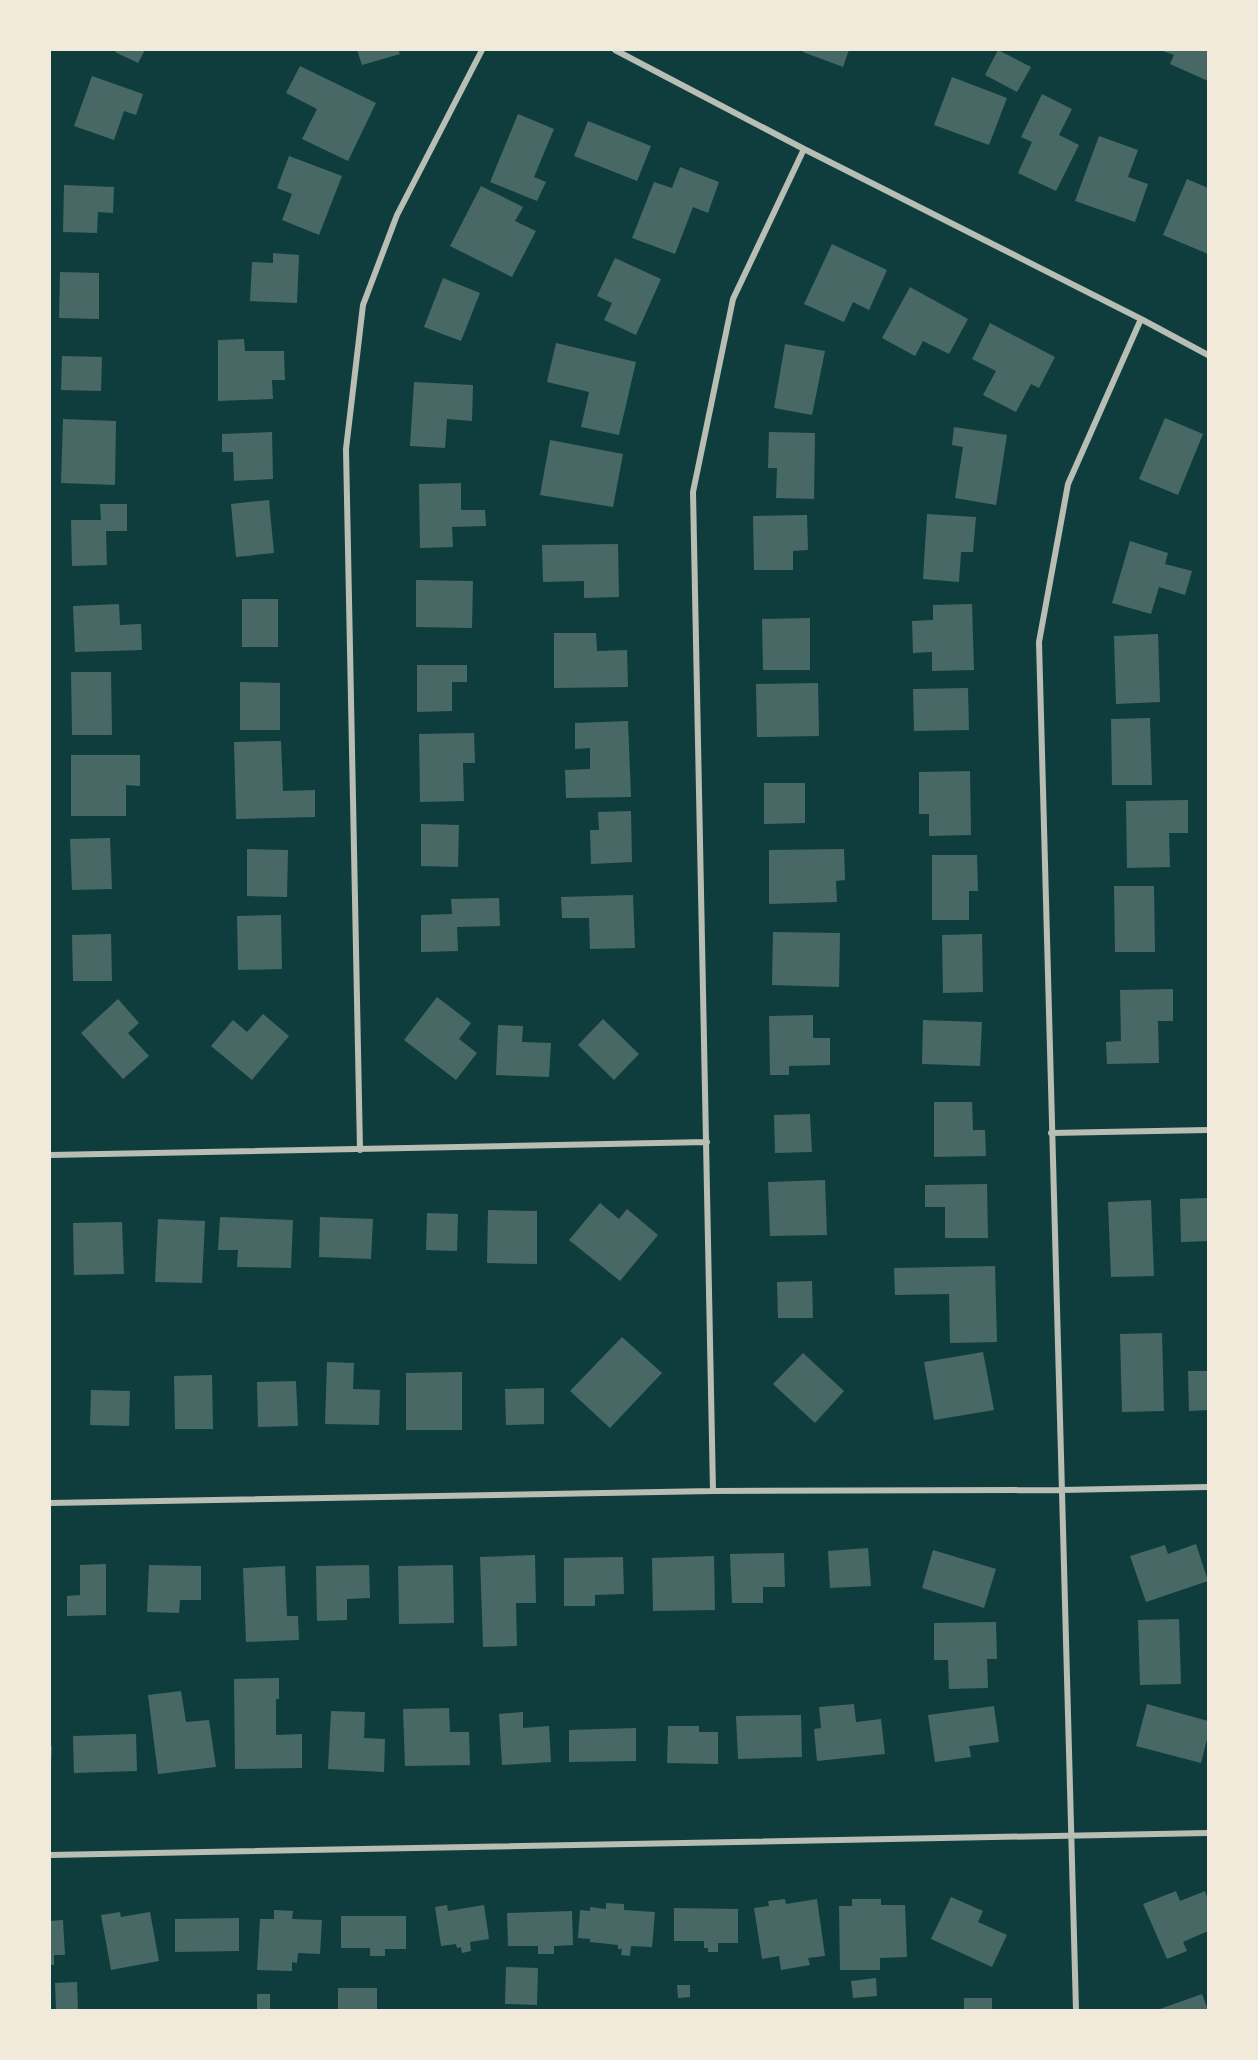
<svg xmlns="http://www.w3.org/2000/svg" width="1258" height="2060" font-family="Georgia,serif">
<rect width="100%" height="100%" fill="#0f3d3e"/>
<!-- building -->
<path fill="#486865" d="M 116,50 L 145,50 L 138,63 L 115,52 Z
M 357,50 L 398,50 L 400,54 L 362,65 Z
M 804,50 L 849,50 L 843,67 L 803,52 Z
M 998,50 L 1031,67 L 1017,92 L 985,75 Z
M 1160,50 L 1208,50 L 1208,81 L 1170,64 L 1174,55 Z
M 300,66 L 376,103 L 348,161 L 302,139 L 317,109 L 286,93 Z
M 92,76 L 143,94 L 136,115 L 124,111 L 114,140 L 74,126 Z
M 952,77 L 1007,98 L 989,145 L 934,125 Z
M 1042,94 L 1072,109 L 1059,135 L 1079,145 L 1056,191 L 1018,173 L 1032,142 L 1021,137 Z
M 518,114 L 554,129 L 534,177 L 546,182 L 537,201 L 490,182 Z
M 588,121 L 651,146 L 637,181 L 574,156 Z
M 1099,136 L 1138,150 L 1128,177 L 1148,184 L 1135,222 L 1075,201 Z
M 289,156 L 342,176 L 319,235 L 282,220 L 292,194 L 277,188 Z
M 680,167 L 719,182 L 708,213 L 693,207 L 675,254 L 632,238 L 654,182 L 672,188 Z
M 1187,179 L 1208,188 L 1208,254 L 1163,235 Z
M 64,185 L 114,187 L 113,213 L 98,212 L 97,233 L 63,232 Z
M 481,186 L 523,207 L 515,221 L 536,231 L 512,277 L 450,246 Z
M 832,244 L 887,270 L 869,310 L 853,302 L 844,322 L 804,304 Z
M 273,253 L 299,255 L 297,303 L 250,301 L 252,262 L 273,263 Z
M 615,258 L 661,279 L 636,335 L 604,320 L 612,303 L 597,296 Z
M 60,272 L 99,273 L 99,319 L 59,318 Z
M 443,278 L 480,293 L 461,341 L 424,327 Z
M 910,287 L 968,319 L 949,354 L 923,341 L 915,356 L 882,338 Z
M 990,323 L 1055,357 L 1039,388 L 1031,384 L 1016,412 L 983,395 L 996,371 L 972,359 Z
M 244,339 L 245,351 L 284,351 L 285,380 L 272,380 L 273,399 L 218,401 L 218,340 Z
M 556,343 L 636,362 L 619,435 L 581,427 L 589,392 L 547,382 Z
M 785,344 L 825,351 L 812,415 L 774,408 Z
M 62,356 L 102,357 L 101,391 L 61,390 Z
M 414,382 L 473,385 L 472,421 L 447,419 L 445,448 L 410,446 Z
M 1165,418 L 1203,434 L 1178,495 L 1139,479 Z
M 63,419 L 116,421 L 115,485 L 61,483 Z
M 954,427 L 1007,435 L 996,505 L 955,498 L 963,447 L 952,445 Z
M 272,432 L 273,479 L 234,481 L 233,452 L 222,452 L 222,434 Z
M 769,432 L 815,433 L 814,499 L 776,498 L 777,468 L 768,468 Z
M 550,440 L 623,454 L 613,507 L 540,495 Z
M 461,483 L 461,510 L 485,510 L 486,526 L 452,527 L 453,547 L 420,548 L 419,484 Z
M 269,500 L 274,553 L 236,557 L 231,504 Z
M 100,504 L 127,504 L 127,531 L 106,531 L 107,565 L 72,566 L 71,520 L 101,520 Z
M 927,514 L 976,517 L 973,552 L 961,552 L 959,582 L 923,579 Z
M 807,515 L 808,550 L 793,551 L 793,570 L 754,570 L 753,516 Z
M 1130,541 L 1168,553 L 1165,564 L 1192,571 L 1185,595 L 1159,587 L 1151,614 L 1112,603 Z
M 618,544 L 619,597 L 584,598 L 584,581 L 543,582 L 542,545 Z
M 416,580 L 473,581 L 472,628 L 416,627 Z
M 242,599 L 278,599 L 278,647 L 242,647 Z
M 119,604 L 120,625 L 141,624 L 142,650 L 75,652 L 73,606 Z
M 972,604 L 974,670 L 932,671 L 932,652 L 913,653 L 912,621 L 933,620 L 933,605 Z
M 810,618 L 810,670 L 763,670 L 762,619 Z
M 554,633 L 596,633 L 597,651 L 627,650 L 628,687 L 554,688 Z
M 1158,634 L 1160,702 L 1116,704 L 1114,636 Z
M 417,665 L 467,665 L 467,682 L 452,682 L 452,711 L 417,712 Z
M 71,672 L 111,672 L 112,735 L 72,735 Z
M 240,682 L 280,683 L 280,730 L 240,730 Z
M 818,683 L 819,736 L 757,737 L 756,684 Z
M 968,688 L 969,730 L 914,731 L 913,689 Z
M 1150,718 L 1152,785 L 1112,785 L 1111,719 Z
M 628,721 L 631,797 L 566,798 L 565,770 L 590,769 L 590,748 L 575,749 L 575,723 Z
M 474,733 L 475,763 L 463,763 L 464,801 L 420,802 L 419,734 Z
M 281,741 L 283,791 L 315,790 L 315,817 L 236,819 L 234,742 Z
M 71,755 L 140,755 L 140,786 L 126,785 L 126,816 L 71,816 Z
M 970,771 L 971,835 L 929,836 L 929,814 L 919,814 L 919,772 Z
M 764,783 L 805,783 L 805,823 L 764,824 Z
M 1188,800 L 1188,833 L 1169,833 L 1170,867 L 1127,868 L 1126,801 Z
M 631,811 L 632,862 L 591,864 L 590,830 L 599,830 L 598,812 Z
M 421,824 L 459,825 L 458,867 L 421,866 Z
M 110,838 L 112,889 L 72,890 L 70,839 Z
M 247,849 L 288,850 L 287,897 L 247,896 Z
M 844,849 L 845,880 L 836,881 L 837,902 L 769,904 L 769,850 Z
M 932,855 L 977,855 L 978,891 L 969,891 L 969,920 L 932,920 Z
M 1114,886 L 1154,886 L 1155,952 L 1115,952 Z
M 633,895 L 635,948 L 590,949 L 589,918 L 562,918 L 561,897 Z
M 499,898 L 500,926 L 457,927 L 458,951 L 421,952 L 421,915 L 452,914 L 451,899 Z
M 281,915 L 282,969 L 238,970 L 237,916 Z
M 773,932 L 840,933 L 839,987 L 772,985 Z
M 111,934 L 112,981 L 73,981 L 72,935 Z
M 982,934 L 983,992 L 943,993 L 942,935 Z
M 1173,989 L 1173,1021 L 1158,1021 L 1159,1063 L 1107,1064 L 1106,1042 L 1121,1041 L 1120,990 Z
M 437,997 L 471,1023 L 459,1039 L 477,1053 L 456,1080 L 404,1040 Z
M 118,999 L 139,1023 L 128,1033 L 149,1056 L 123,1079 L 81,1033 Z
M 263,1014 L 289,1036 L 252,1080 L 211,1046 L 233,1020 L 247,1032 Z
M 813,1015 L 813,1038 L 830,1038 L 830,1065 L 789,1066 L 789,1075 L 770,1075 L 769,1016 Z
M 603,1019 L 639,1054 L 614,1080 L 578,1045 Z
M 923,1020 L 982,1022 L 980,1066 L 922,1064 Z
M 498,1025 L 523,1026 L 522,1042 L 551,1043 L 549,1077 L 496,1075 Z
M 934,1102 L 972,1102 L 973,1130 L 985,1130 L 986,1156 L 934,1157 Z
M 810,1114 L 812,1152 L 775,1153 L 774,1115 Z
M 825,1180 L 827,1235 L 770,1236 L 768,1182 Z
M 987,1184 L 988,1238 L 945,1238 L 945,1207 L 925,1207 L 925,1185 Z
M 1208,1198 L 1208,1241 L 1181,1242 L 1180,1199 Z
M 1151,1200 L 1154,1276 L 1111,1277 L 1108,1202 Z
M 600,1203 L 619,1219 L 627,1209 L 658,1235 L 620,1281 L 569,1240 Z
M 488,1210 L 537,1211 L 537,1264 L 487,1263 Z
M 427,1213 L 458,1214 L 457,1251 L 426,1250 Z
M 220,1217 L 293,1220 L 291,1268 L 237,1267 L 238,1250 L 218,1250 Z
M 320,1217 L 373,1219 L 371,1259 L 319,1257 Z
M 158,1219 L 205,1221 L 202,1283 L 155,1282 Z
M 122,1222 L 124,1274 L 74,1275 L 73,1223 Z
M 995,1266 L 997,1342 L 950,1343 L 949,1294 L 895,1295 L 894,1268 Z
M 812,1281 L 813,1318 L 778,1318 L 777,1282 Z
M 1162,1333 L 1164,1411 L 1122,1412 L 1120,1334 Z
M 622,1337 L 662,1373 L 610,1428 L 570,1391 Z
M 983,1352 L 994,1410 L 934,1420 L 924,1362 Z
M 803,1353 L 844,1391 L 815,1423 L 773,1384 Z
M 327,1362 L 354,1363 L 353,1389 L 380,1390 L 379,1425 L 325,1424 Z
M 1188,1371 L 1208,1371 L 1208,1410 L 1189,1411 Z
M 462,1372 L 462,1430 L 406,1430 L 406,1373 Z
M 212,1375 L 213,1429 L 175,1429 L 174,1376 Z
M 296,1381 L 298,1426 L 258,1427 L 257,1382 Z
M 544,1388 L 544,1424 L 506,1425 L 505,1389 Z
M 91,1390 L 130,1391 L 129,1426 L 90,1425 Z
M 1196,1544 L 1208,1581 L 1146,1602 L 1130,1556 L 1165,1545 L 1168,1554 Z
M 868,1548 L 871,1586 L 830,1588 L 828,1551 Z
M 933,1550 L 996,1569 L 984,1608 L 922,1588 Z
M 784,1553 L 785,1587 L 763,1587 L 763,1603 L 732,1603 L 730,1554 Z
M 535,1555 L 536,1603 L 516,1603 L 517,1646 L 483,1647 L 480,1557 Z
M 714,1556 L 715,1610 L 653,1611 L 652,1558 Z
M 623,1557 L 624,1594 L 595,1595 L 595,1606 L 564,1606 L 564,1558 Z
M 106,1564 L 106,1615 L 67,1616 L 67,1596 L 80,1595 L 80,1565 Z
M 149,1565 L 201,1566 L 201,1600 L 180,1600 L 179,1613 L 147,1612 Z
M 369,1565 L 370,1598 L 347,1599 L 347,1620 L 317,1621 L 316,1566 Z
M 453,1565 L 454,1623 L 399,1624 L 398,1566 Z
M 285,1566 L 287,1616 L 298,1616 L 299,1640 L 246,1642 L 243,1568 Z
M 1179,1619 L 1181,1684 L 1140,1685 L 1138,1620 Z
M 996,1622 L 997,1659 L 987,1659 L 988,1688 L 949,1689 L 948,1660 L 934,1660 L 934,1623 Z
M 279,1678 L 279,1699 L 276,1699 L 276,1735 L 302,1734 L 302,1768 L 235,1769 L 234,1679 Z
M 181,1691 L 186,1722 L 209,1720 L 216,1767 L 158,1774 L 148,1695 Z
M 854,1704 L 856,1722 L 881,1719 L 885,1754 L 817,1761 L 814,1729 L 821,1728 L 819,1707 Z
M 1147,1704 L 1208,1721 L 1208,1735 L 1201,1763 L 1136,1746 Z
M 994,1706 L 999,1742 L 969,1746 L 971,1757 L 935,1762 L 928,1715 Z
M 449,1708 L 450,1732 L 469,1732 L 470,1765 L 405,1766 L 403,1709 Z
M 331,1711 L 365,1712 L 364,1738 L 385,1739 L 384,1772 L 328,1769 Z
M 523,1712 L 523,1728 L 549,1726 L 551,1762 L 502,1765 L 499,1714 Z
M 801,1715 L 802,1757 L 738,1759 L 736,1716 Z
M 668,1726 L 699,1726 L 699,1732 L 718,1732 L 718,1764 L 667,1763 Z
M 636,1728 L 636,1761 L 569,1762 L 569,1730 Z
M 136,1734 L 137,1771 L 74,1773 L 73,1736 Z
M 50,1746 L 52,1746 L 51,1763 L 50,1763 Z
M 1176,1891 L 1180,1901 L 1205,1891 L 1208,1900 L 1208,1931 L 1183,1942 L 1187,1951 L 1167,1959 L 1143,1904 Z
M 951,1897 L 983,1911 L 978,1922 L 1007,1935 L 992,1967 L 931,1939 Z
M 785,1899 L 786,1904 L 817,1899 L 825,1956 L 808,1958 L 810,1965 L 781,1970 L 779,1956 L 762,1959 L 754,1908 L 769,1906 L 768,1901 Z
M 852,1899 L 881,1899 L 881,1905 L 905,1905 L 907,1957 L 880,1958 L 880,1970 L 840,1970 L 839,1906 L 852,1906 Z
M 606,1903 L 624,1904 L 624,1910 L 655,1912 L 652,1947 L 631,1946 L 630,1956 L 621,1955 L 622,1949 L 618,1949 L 618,1945 L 590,1942 L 590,1939 L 578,1938 L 580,1910 L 590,1911 L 590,1907 L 606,1909 Z
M 447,1905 L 448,1911 L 484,1905 L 489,1939 L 470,1942 L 471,1951 L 462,1953 L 461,1947 L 457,1948 L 456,1944 L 441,1946 L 435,1907 Z
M 674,1908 L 738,1909 L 738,1943 L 718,1943 L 718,1952 L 708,1952 L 708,1948 L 704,1948 L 704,1941 L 674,1941 Z
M 274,1910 L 293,1911 L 292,1919 L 322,1920 L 320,1954 L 298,1953 L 297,1963 L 292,1962 L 292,1971 L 257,1970 L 260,1919 L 274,1919 Z
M 572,1911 L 573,1945 L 554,1946 L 554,1954 L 538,1954 L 538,1946 L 508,1946 L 507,1913 Z
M 120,1912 L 121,1917 L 150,1912 L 159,1961 L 111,1970 L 101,1915 Z
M 341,1916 L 406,1916 L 406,1949 L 385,1949 L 385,1956 L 370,1956 L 370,1948 L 341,1948 Z
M 239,1918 L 239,1951 L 175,1952 L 175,1919 Z
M 63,1920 L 65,1955 L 54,1955 L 54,1965 L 50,1965 L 50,1921 Z
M 506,1967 L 538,1968 L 537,2005 L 505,2004 Z
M 876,1978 L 877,1996 L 853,1998 L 851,1981 Z
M 77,1982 L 78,2010 L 56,2010 L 55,1983 Z
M 677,1985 L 690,1985 L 690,1997 L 678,1998 Z
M 338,1988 L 377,1988 L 377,2010 L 338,2010 Z
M 257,1994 L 270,1994 L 270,2009 L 257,2009 Z
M 1202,1994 L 1208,2010 L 1157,2010 Z
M 964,1998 L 992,1998 L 992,2010 L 964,2010 Z"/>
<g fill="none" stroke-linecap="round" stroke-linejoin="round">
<!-- minor -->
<path stroke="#b8beb3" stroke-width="6" d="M 615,50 L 804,149 L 1141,319 L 1208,355
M 1051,1133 L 1208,1130
M 360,1150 L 346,449 L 363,305 L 397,215 L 482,50
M 50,1155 L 707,1142
M 713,1491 L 693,492 L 733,299 L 804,149
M 50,1503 L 713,1491 L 1061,1490 L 1208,1487
M 50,1855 L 1208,1833
M 1076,2010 L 1039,642 L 1068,484 L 1141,319"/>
</g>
<!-- border -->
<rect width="1258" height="2060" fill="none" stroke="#f1e9da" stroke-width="102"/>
</svg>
